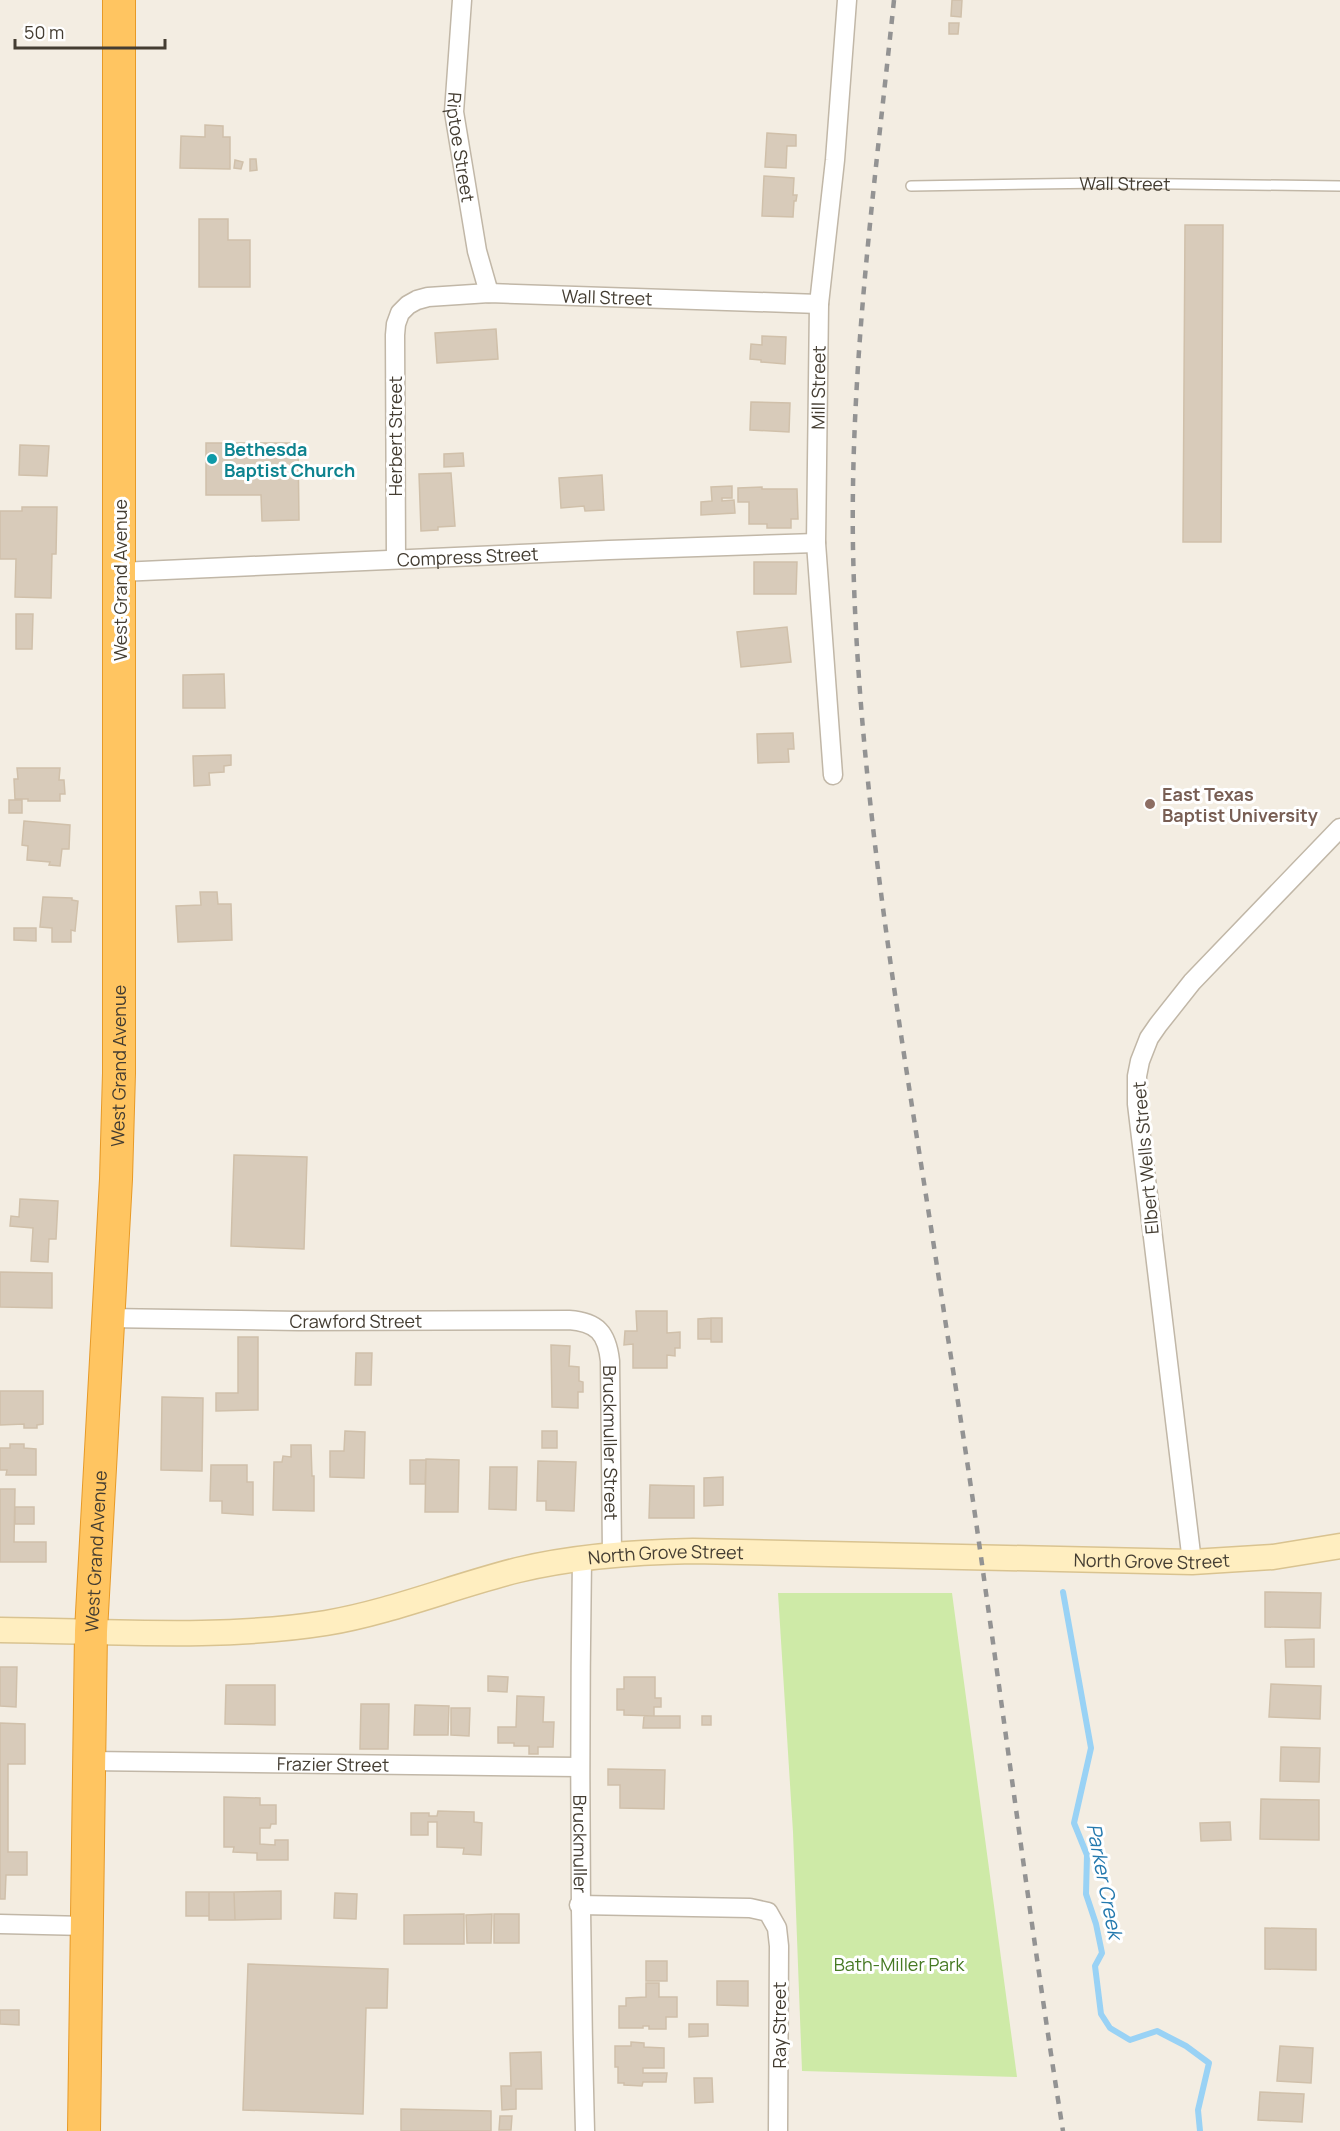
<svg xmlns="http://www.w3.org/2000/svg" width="1340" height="2131" font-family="Manrope,sans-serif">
<rect width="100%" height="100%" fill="#f3ede2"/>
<!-- green -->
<path fill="#ceeaa7" d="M 778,1593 L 952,1593 L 1017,2077 L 802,2071 L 793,1832 Z"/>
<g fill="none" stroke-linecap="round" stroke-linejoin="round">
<!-- stream -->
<path stroke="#99d2f5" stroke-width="6" d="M 1063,1592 L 1091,1748 L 1074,1823 L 1087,1855 L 1086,1894 L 1096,1924 L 1102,1953 L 1095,1966 L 1101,2014 L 1110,2028 L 1130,2040 L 1157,2031 L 1186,2046 L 1209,2063 L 1198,2110 L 1200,2131"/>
</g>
<!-- building -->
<path fill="#d8cbba" stroke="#d0c0aa" stroke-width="1.5" d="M 952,0 L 962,0 L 961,17 L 951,16 Z
M 949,23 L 959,23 L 958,34 L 949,34 Z
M 205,125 L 223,126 L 223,137 L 230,137 L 230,169 L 180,168 L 181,136 L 205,137 Z
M 767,133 L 796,135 L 796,146 L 787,146 L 786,168 L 765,167 Z
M 250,159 L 256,159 L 257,170 L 250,171 Z
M 235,160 L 243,162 L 241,169 L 234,168 Z
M 764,176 L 794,178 L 793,195 L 797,195 L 796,201 L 794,201 L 793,217 L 762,216 Z
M 199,219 L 228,219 L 228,240 L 250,240 L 250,287 L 199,287 Z
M 1185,225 L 1223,225 L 1221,542 L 1183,542 Z
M 496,329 L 498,359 L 437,363 L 435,333 Z
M 762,336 L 786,337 L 785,364 L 761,362 L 761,360 L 750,359 L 751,344 L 762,345 Z
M 751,402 L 790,403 L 789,432 L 750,430 Z
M 206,443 L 298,443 L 299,520 L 262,521 L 261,495 L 206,495 Z
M 20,445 L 49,446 L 47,476 L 19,475 Z
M 463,453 L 464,466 L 444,467 L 444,454 Z
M 451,473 L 455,526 L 438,527 L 438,530 L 421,531 L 419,474 Z
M 602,475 L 604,510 L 585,511 L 584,506 L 561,508 L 559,478 Z
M 732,486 L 732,498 L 722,498 L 722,501 L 734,500 L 735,513 L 701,515 L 701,502 L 712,501 L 711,487 Z
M 762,487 L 762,489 L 797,489 L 798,519 L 791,519 L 791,528 L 767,528 L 767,524 L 749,524 L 749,502 L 738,502 L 738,488 Z
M 22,507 L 57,507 L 56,554 L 52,554 L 51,598 L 15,597 L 16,559 L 0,559 L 0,511 L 22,511 Z
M 754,562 L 797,562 L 796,594 L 754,594 Z
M 16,614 L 33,614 L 32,649 L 16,649 Z
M 787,627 L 791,662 L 741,667 L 737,632 Z
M 224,674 L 225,708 L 183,708 L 183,675 Z
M 793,733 L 794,749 L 788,749 L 789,762 L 758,763 L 757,734 Z
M 231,755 L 231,765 L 224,766 L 224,772 L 209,773 L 210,785 L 194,786 L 193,756 Z
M 17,768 L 60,768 L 59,780 L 64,780 L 65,794 L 60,794 L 60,801 L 28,801 L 28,799 L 15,799 L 14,779 L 18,779 Z
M 9,800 L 22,800 L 22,813 L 9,813 Z
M 24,821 L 70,825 L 69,849 L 62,849 L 60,866 L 49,865 L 50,862 L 27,860 L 28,846 L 22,845 Z
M 200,892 L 217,892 L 218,904 L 231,904 L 232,940 L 178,942 L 176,906 L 201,905 Z
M 43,897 L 72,898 L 72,900 L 78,901 L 75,931 L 71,930 L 71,942 L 52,942 L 52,928 L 40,927 Z
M 14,928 L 36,928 L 36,941 L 14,940 Z
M 234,1155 L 307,1157 L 304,1249 L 231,1246 Z
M 20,1199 L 58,1201 L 56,1239 L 49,1239 L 48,1262 L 31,1261 L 33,1228 L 10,1226 L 11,1216 L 19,1217 Z
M 0,1272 L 52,1273 L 52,1308 L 0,1307 Z
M 636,1311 L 667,1311 L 667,1333 L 680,1332 L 680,1348 L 675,1348 L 675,1356 L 667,1355 L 667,1368 L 633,1368 L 633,1344 L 624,1345 L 625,1331 L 637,1331 Z
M 711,1318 L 711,1339 L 698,1339 L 698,1319 Z
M 711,1318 L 722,1318 L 722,1342 L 711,1342 Z
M 238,1337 L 258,1337 L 258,1410 L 216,1411 L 216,1393 L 238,1393 Z
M 551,1345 L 570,1346 L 569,1366 L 579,1367 L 579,1381 L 583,1382 L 583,1392 L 578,1392 L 578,1408 L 552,1407 Z
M 356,1353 L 372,1353 L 371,1385 L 355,1385 Z
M 0,1391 L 43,1391 L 43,1424 L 37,1425 L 37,1428 L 24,1428 L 24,1424 L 0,1425 Z
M 162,1397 L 203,1398 L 202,1471 L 161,1470 Z
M 345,1431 L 365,1432 L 364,1478 L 330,1477 L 330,1451 L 344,1451 Z
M 542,1431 L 557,1431 L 557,1448 L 542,1448 Z
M 10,1444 L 24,1444 L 24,1448 L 36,1449 L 36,1475 L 6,1475 L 7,1470 L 0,1470 L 0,1448 L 10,1448 Z
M 291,1445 L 311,1445 L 312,1476 L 314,1476 L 314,1511 L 273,1510 L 274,1462 L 282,1462 L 283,1456 L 291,1457 Z
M 426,1459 L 459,1460 L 458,1512 L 425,1512 Z
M 410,1460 L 426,1460 L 425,1484 L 410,1484 Z
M 538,1461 L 576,1462 L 574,1511 L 546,1510 L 546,1501 L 537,1501 Z
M 211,1465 L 247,1465 L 247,1482 L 253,1482 L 253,1515 L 222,1513 L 222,1501 L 210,1501 Z
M 490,1467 L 517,1467 L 516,1510 L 489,1509 Z
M 723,1477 L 723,1505 L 704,1506 L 704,1478 Z
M 650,1485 L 694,1486 L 694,1518 L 649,1518 Z
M 0,1489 L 15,1489 L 14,1542 L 46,1542 L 46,1562 L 0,1562 Z
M 15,1507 L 34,1507 L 34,1524 L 15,1524 Z
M 1265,1592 L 1321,1593 L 1320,1628 L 1265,1627 Z
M 1314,1639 L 1314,1667 L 1286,1667 L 1285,1640 Z
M 0,1667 L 17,1667 L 16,1707 L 0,1706 Z
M 488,1676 L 508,1677 L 507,1692 L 488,1691 Z
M 624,1677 L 655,1677 L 655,1698 L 661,1698 L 661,1707 L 654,1707 L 654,1716 L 624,1715 L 624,1710 L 617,1710 L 617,1689 L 624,1689 Z
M 1271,1684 L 1321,1686 L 1320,1719 L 1269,1717 Z
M 226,1685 L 275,1685 L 275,1725 L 225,1724 Z
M 517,1696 L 544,1697 L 543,1722 L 554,1722 L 553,1747 L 538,1747 L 538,1754 L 529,1754 L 529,1746 L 514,1746 L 514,1743 L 498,1743 L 498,1727 L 516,1727 Z
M 361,1704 L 389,1704 L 388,1749 L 360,1749 Z
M 415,1705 L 449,1706 L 448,1735 L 414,1735 Z
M 451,1708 L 470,1708 L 469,1736 L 451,1735 Z
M 644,1716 L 680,1716 L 680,1728 L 643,1728 Z
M 702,1716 L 711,1716 L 711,1725 L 702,1725 Z
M 0,1723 L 25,1724 L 25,1764 L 8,1764 L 8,1852 L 27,1852 L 27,1875 L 6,1875 L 5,1899 L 0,1899 Z
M 1281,1747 L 1320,1748 L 1319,1782 L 1280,1781 Z
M 608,1769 L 665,1770 L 664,1809 L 620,1808 L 620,1785 L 608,1785 Z
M 224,1797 L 260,1798 L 260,1805 L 276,1805 L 276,1824 L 271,1824 L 270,1828 L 260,1828 L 260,1844 L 275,1845 L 275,1840 L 288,1840 L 288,1860 L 257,1860 L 257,1853 L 233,1852 L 234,1847 L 224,1847 Z
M 1261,1799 L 1319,1800 L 1319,1840 L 1260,1839 Z
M 438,1811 L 474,1812 L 474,1822 L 482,1823 L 481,1855 L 463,1854 L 464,1848 L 437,1847 L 437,1822 L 428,1822 L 428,1835 L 411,1835 L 411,1813 L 429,1813 L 429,1816 L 437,1816 Z
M 1230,1822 L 1231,1840 L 1201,1841 L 1200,1823 Z
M 281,1891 L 281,1919 L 235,1920 L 234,1892 Z
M 186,1892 L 209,1892 L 209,1916 L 186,1916 Z
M 209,1892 L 234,1892 L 235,1920 L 209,1920 Z
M 335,1893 L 357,1894 L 356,1919 L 334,1918 Z
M 464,1914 L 464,1944 L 404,1944 L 404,1915 Z
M 492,1914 L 491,1943 L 467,1943 L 466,1915 Z
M 494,1914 L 519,1914 L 519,1943 L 494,1943 Z
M 1265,1928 L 1316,1929 L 1316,1970 L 1265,1969 Z
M 646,1961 L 667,1961 L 667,1981 L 646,1981 Z
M 248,1964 L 388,1969 L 387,2008 L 366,2008 L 363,2114 L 243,2110 Z
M 717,1981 L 748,1981 L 748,2006 L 717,2005 Z
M 646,1983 L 659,1983 L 659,1997 L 677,1997 L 677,2017 L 666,2017 L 666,2029 L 649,2029 L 649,2026 L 643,2026 L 643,2028 L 619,2028 L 619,2006 L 626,2006 L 626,1998 L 646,1997 Z
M 0,2010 L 19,2010 L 19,2025 L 0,2024 Z
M 689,2024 L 708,2024 L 708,2036 L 689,2037 Z
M 631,2042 L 644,2043 L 644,2047 L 664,2048 L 664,2068 L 643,2068 L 643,2073 L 667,2073 L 666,2082 L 643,2082 L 642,2086 L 624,2085 L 624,2083 L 618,2083 L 618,2067 L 615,2067 L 615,2046 L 631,2046 Z
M 1280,2046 L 1313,2048 L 1311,2083 L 1277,2081 Z
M 541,2052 L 542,2089 L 516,2089 L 516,2109 L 502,2110 L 501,2086 L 511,2086 L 510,2053 Z
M 694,2078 L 712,2078 L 713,2102 L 695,2103 Z
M 1260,2092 L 1304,2094 L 1302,2122 L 1258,2120 Z
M 401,2109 L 491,2111 L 491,2131 L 401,2131 Z
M 500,2116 L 512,2116 L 511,2130 L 499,2130 Z"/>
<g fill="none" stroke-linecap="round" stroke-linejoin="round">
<defs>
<g id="lane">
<path id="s1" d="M 911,186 L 1104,183 L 1340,186"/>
</g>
<g id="street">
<path id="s2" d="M 462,0 L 454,112 L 477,251 L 489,293"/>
<path id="s3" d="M 396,559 L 395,335 L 396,324 L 400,313 L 408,305 L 417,300 L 428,297 L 489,293 L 819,304"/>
<path id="s4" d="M 120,572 L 609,550 L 816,543"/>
<path id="s5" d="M 833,775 L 816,543 L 819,304 L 835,160 L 847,0"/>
<path id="s6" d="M 107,1318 L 299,1321 L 569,1320 C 597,1322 607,1333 610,1361 L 612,1554"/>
<path id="s7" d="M 582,1558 C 579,1749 580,1940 585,2131"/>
<path d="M 1192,1562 L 1137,1104 L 1137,1076 L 1140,1061 L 1149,1038 L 1158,1025 L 1192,982 L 1340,828"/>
<path id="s8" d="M 89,1761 L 579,1767"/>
<path d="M 579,1905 L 750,1908 L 768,1912 L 777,1928 L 779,1946 L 778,2131"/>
<path d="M 0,1924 L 86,1926"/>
</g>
<g id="secondary">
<path id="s9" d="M 0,1630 C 108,1631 219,1640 326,1623 C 391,1612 454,1586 518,1570 C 576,1556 634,1552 693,1551 L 1192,1562 L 1273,1557 L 1340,1546"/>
</g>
<g id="highway">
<path id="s10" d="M 84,2131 L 91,1631 L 116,1179 L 119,1073 L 119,0"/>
</g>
</defs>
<!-- lane casing -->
<use href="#lane" stroke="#c1b7a7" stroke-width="12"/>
<!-- street casing -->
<use href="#street" stroke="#c1b7a7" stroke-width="21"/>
<!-- secondary casing -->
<use href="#secondary" stroke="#d9c390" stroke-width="27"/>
<!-- highway casing -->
<use href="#highway" stroke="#e79a27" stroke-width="34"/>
<!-- lane -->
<use href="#lane" stroke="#fff" stroke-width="9"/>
<!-- street -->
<use href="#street" stroke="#fff" stroke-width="18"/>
<!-- secondary -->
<use href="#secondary" stroke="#ffeec0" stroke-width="24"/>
<!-- highway -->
<use href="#highway" stroke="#ffc561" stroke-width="32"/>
<!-- rail -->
<path stroke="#939393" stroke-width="4.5" stroke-dasharray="8 8" stroke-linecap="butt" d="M 894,0 C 875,183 850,364 853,548 C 858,807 907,1064 945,1319 C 959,1408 973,1497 985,1586 C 1011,1768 1034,1950 1063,2131"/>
</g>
<!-- markers -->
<circle fill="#0f9aa8" stroke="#fff" stroke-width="2" cx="212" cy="459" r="6"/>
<circle fill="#8d6e63" stroke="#fff" stroke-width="2" cx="1150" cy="804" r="6"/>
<g text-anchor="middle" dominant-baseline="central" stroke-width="6" stroke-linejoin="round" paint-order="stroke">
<!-- street labels -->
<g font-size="18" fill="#443d32" stroke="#fff">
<text stroke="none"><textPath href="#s2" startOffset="148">Riptoe Street</textPath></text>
<text stroke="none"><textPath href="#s1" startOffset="214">Wall Street</textPath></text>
<text stroke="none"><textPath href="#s3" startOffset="459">Wall Street</textPath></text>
<text stroke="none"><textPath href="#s5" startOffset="388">Mill Street</textPath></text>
<text transform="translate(395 436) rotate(-90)">Herbert Street</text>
<text stroke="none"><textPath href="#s4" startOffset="348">Compress Street</textPath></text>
<text transform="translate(120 580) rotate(-90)">West Grand Avenue</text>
<text stroke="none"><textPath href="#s10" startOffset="1066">West Grand Avenue</textPath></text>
<text transform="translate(1145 1158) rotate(-95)">Elbert Wells Street</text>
<text stroke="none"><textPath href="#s6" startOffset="249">Crawford Street</textPath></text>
<text stroke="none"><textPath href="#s6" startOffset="609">Bruckmuller Street</textPath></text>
<text stroke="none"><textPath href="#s10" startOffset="580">West Grand Avenue</textPath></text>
<text stroke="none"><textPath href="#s9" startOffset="675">North Grove Street</textPath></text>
<text stroke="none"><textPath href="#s9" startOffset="1161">North Grove Street</textPath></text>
<text stroke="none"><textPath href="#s8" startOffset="244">Frazier Street</textPath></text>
<text stroke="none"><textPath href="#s7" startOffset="286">Bruckmuller</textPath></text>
<text transform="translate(779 2025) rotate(-90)">Ray Street</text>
</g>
<!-- culture labels -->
<g font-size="18" font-weight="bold" fill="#0d838f" stroke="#fff" text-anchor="start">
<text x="224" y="449">Bethesda<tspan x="224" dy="21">Baptist Church</tspan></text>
</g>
<!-- education labels -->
<g font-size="18" font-weight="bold" fill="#785e54" stroke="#fff" text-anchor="start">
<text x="1162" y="794">East Texas<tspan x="1162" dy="21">Baptist University</tspan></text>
</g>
<!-- park labels -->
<g font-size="18" fill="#467923" stroke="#fff">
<text x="899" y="1964">Bath-Miller Park</text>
</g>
<!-- water labels -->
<g font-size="20" font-style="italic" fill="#2479ae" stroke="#fff">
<text transform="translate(1105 1881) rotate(79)">Parker Creek</text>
</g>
</g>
<!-- scale -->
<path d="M15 39v9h150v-9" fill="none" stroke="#443d32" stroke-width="3"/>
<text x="24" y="39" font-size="18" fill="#443d32" stroke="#ffffff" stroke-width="4.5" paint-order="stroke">50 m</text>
</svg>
